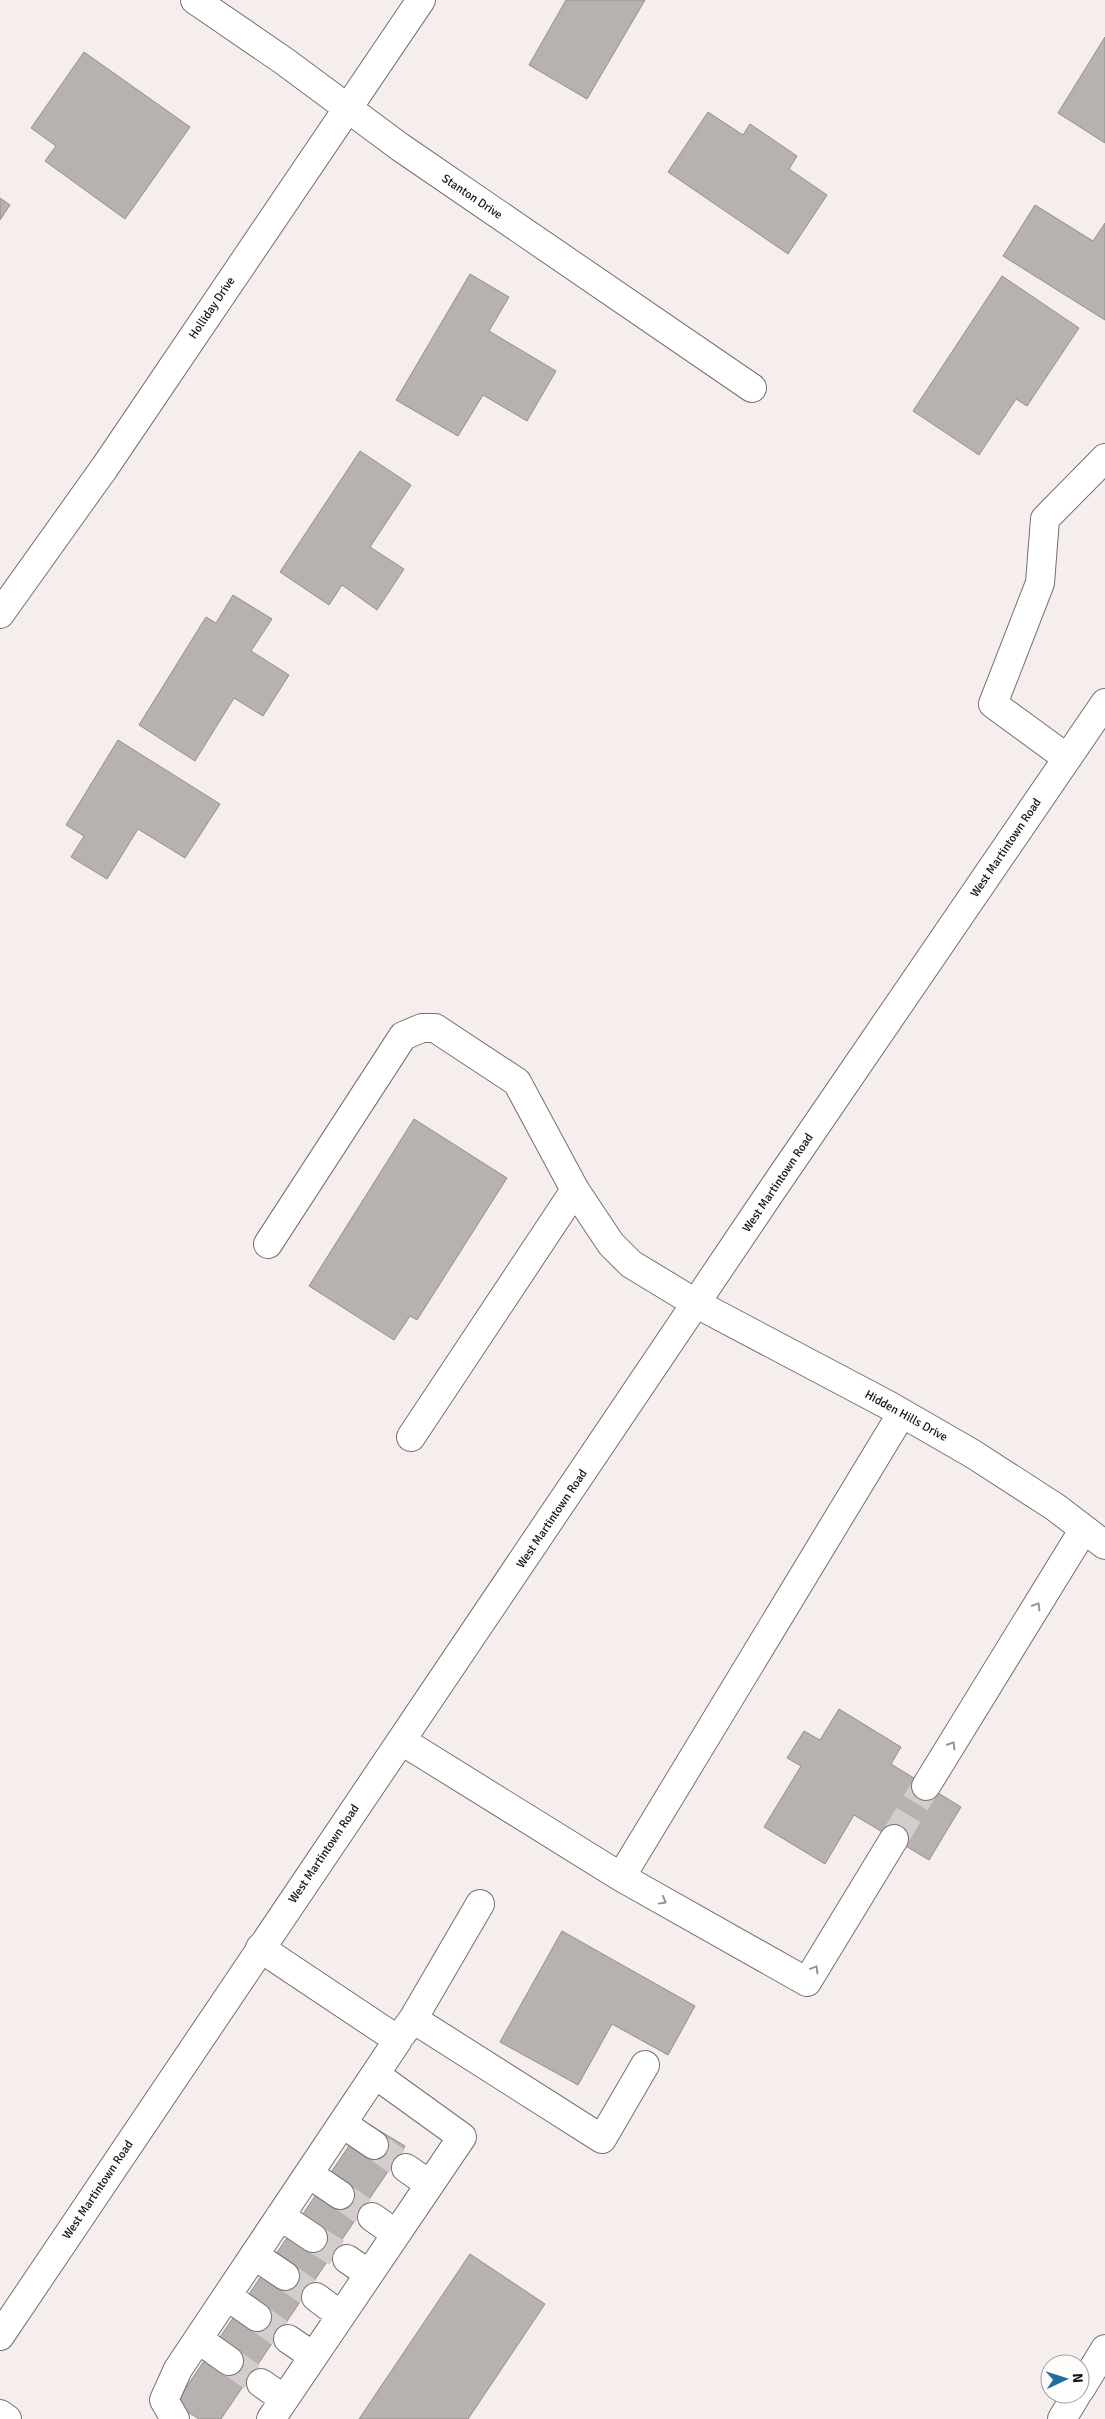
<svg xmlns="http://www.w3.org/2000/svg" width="1105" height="2419" font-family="Signika,sans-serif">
<rect width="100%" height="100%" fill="#f5eeed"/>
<!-- building -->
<path fill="#b7b1b0" stroke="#958f8f" d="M 566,0 L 645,0 L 587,99 L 529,65 Z
M 1105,37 L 1105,143 L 1058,113 Z
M 84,52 L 190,127 L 125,219 L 45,161 L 56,146 L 31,128 Z
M 708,112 L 743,135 L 750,124 L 797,156 L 789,169 L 827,195 L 788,254 L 668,172 Z
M 0,198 L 10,205 L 0,220 Z
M 1035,205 L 1093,241 L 1105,223 L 1105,320 L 1003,256 Z
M 470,274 L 509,297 L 489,331 L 556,371 L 527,421 L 483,395 L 458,436 L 396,400 Z
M 1002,276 L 1079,328 L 1027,406 L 1016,399 L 979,455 L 913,411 Z
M 360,451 L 411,485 L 370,547 L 404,569 L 377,610 L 342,585 L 329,605 L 280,572 Z
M 233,595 L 272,619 L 251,651 L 289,675 L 263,716 L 234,698 L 195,761 L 139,725 L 206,617 L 216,623 Z
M 118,740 L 220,804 L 185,858 L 138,829 L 107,879 L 71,857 L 84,836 L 66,825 Z
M 414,1119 L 507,1178 L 417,1320 L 410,1316 L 394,1340 L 309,1286 Z
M 839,1709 L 901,1747 L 891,1764 L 961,1807 L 929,1860 L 854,1815 L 825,1864 L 764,1827 L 801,1766 L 787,1758 L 804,1731 L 820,1740 Z
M 562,1931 L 695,2006 L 668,2055 L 612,2024 L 578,2085 L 500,2042 Z
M 365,2122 L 405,2146 L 221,2419 L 199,2419 L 175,2404 Z
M 470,2254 L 545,2304 L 468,2419 L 359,2419 Z"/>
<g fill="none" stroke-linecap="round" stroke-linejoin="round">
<!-- minor-tunnel -->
<path stroke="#d3cdcc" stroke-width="28" stroke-dasharray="28 14" stroke-linecap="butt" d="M 894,1839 L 926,1786
M 374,2145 L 406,2168
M 340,2195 L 372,2217
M 313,2238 L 347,2259
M 285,2276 L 316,2297
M 257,2317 L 288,2339
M 229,2361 L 261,2383"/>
<defs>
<path id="minor" d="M 195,0 L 284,61 L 400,147 L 752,388
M 0,614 L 105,467 L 421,0
M 1067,758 L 993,704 L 1040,583 L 1045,519 L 1105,458
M 268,1244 L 403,1036 L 422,1028 L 435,1028 L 517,1082 L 575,1190 L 611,1244 L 631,1264 L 697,1304 L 888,1405 L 973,1454 L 1055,1507 L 1105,1545
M 411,1437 L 575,1190
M 402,1741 L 621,1877 L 902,1413
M 926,1786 L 1084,1529
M 621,1877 L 807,1982 L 894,1839
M 413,2019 L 602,2139 L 645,2065
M 402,2034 L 413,2019 L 480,1904
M 343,2124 L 374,2145
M 406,2168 L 429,2184
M 309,2174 L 340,2195
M 280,2216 L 313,2238
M 372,2217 L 396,2234
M 254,2255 L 285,2276
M 347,2259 L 369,2274
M 227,2296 L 257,2317
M 316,2297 L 340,2315
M 198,2339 L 229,2361
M 288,2339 L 313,2356
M 261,2383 L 284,2399
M 1080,2390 L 1105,2349
M 0,2414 L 7,2419
M 175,2419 L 164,2400 L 178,2369 L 398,2040 L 260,1948
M 271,2419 L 462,2137 L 376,2075
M 1062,2419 L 1077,2394"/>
<path id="major" d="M 0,2336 L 770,1193 L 1105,703"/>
</defs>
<!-- minor casing -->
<use href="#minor" stroke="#767070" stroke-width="30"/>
<!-- major casing -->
<use href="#major" stroke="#767070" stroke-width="30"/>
<!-- minor -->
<use href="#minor" stroke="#fff" stroke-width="28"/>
<!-- major -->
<use href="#major" stroke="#fff" stroke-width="28"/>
</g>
<!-- one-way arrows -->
<defs><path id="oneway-chevron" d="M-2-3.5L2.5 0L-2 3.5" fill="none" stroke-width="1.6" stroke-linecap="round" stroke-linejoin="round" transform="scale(1.25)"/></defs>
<g stroke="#969594">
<use href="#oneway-chevron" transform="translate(1037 1606) rotate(-58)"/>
<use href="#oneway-chevron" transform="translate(952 1745) rotate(-58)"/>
<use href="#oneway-chevron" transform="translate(663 1901) rotate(29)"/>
<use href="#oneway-chevron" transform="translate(815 1969) rotate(-59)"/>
</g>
<g text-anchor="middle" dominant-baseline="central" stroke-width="4" stroke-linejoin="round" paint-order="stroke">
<!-- street labels -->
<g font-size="12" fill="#151312" stroke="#fffcfc">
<text transform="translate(472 197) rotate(34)">Stanton Drive</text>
<text transform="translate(212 308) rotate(-56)">Holliday Drive</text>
<text transform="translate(1006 848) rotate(-56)">West Martintown Road</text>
<text transform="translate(778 1183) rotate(-56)">West Martintown Road</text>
<text transform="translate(906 1416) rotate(29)">Hidden Hills Drive</text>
<text transform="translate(552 1519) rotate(-56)">West Martintown Road</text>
<text transform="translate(324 1854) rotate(-56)">West Martintown Road</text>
<text transform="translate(98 2190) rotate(-56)">West Martintown Road</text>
</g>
</g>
<!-- north arrow -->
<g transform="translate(1065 2379) rotate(86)"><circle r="24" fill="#fffcfc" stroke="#a19f9e"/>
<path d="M0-4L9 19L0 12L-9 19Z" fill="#206d9f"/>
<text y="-8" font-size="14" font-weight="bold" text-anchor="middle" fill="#151312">N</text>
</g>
</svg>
